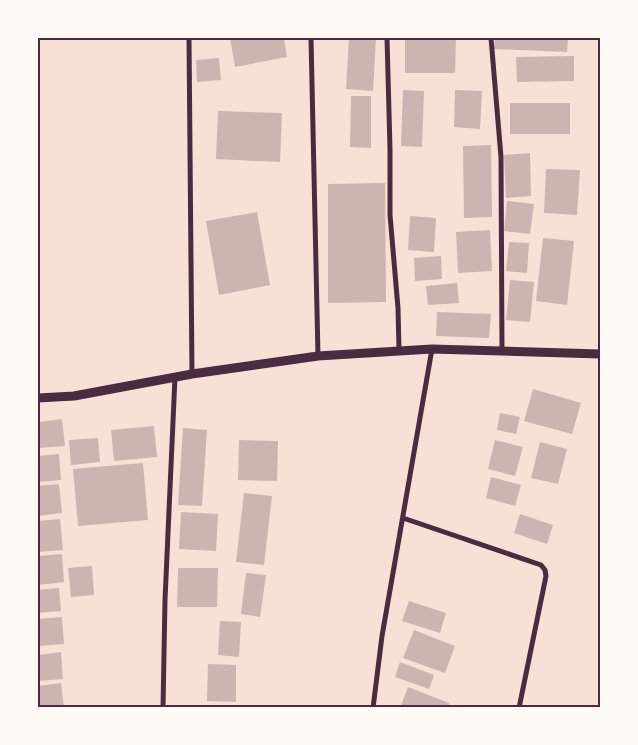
<svg xmlns="http://www.w3.org/2000/svg" width="638" height="745" font-family="'Source Serif 4',serif">
<rect width="100%" height="100%" fill="#f7e1d7"/>
<!-- building -->
<path fill="#ccb4b1" d="M 230,38 L 284,38 L 287,57 L 235,67 Z
M 349,38 L 376,38 L 373,91 L 346,89 Z
M 405,38 L 456,38 L 455,73 L 405,73 Z
M 495,38 L 568,38 L 567,52 L 494,49 Z
M 574,56 L 574,81 L 517,82 L 516,57 Z
M 219,58 L 221,80 L 197,82 L 196,60 Z
M 403,90 L 424,91 L 422,147 L 401,146 Z
M 455,90 L 482,91 L 480,129 L 454,127 Z
M 351,96 L 371,96 L 371,148 L 350,147 Z
M 510,103 L 570,103 L 570,134 L 510,134 Z
M 218,111 L 282,113 L 280,162 L 216,159 Z
M 491,145 L 492,217 L 464,218 L 463,146 Z
M 530,153 L 531,196 L 506,198 L 504,155 Z
M 546,169 L 580,170 L 577,215 L 544,213 Z
M 385,183 L 386,302 L 328,303 L 328,184 Z
M 507,201 L 534,204 L 530,234 L 504,231 Z
M 257,212 L 270,285 L 219,295 L 206,221 Z
M 410,216 L 436,218 L 434,252 L 408,250 Z
M 490,230 L 492,271 L 458,273 L 456,232 Z
M 543,238 L 574,241 L 567,305 L 536,301 Z
M 509,242 L 529,243 L 527,273 L 506,271 Z
M 441,256 L 442,279 L 415,281 L 414,258 Z
M 510,280 L 534,282 L 530,322 L 506,320 Z
M 457,283 L 459,303 L 428,305 L 426,286 Z
M 437,312 L 491,314 L 489,338 L 436,336 Z
M 533,389 L 581,403 L 572,434 L 524,421 Z
M 500,413 L 520,417 L 516,434 L 497,430 Z
M 62,419 L 65,446 L 38,448 L 38,422 Z
M 154,426 L 157,457 L 114,461 L 111,430 Z
M 183,428 L 207,430 L 202,506 L 178,505 Z
M 98,438 L 100,462 L 71,465 L 69,440 Z
M 239,440 L 278,441 L 277,481 L 238,480 Z
M 495,440 L 523,447 L 515,476 L 488,469 Z
M 540,442 L 567,449 L 558,484 L 531,478 Z
M 59,454 L 61,480 L 38,482 L 38,456 Z
M 143,463 L 148,520 L 78,526 L 73,469 Z
M 491,477 L 521,485 L 515,506 L 486,498 Z
M 59,484 L 62,513 L 38,516 L 38,486 Z
M 244,493 L 272,496 L 264,565 L 236,562 Z
M 181,512 L 218,514 L 216,551 L 179,549 Z
M 520,514 L 553,525 L 547,544 L 514,533 Z
M 60,519 L 63,550 L 38,552 L 38,521 Z
M 62,554 L 64,582 L 38,585 L 38,556 Z
M 92,566 L 94,595 L 71,597 L 68,568 Z
M 178,568 L 218,568 L 217,607 L 177,607 Z
M 246,573 L 266,575 L 260,617 L 241,614 Z
M 59,588 L 61,611 L 38,613 L 38,590 Z
M 409,601 L 446,613 L 440,633 L 402,621 Z
M 62,617 L 64,644 L 38,646 L 38,619 Z
M 220,621 L 241,622 L 239,657 L 218,655 Z
M 414,630 L 455,646 L 445,673 L 403,658 Z
M 61,652 L 63,679 L 38,681 L 38,655 Z
M 400,662 L 434,675 L 429,689 L 395,677 Z
M 208,664 L 236,665 L 236,702 L 207,701 Z
M 61,683 L 64,708 L 38,708 L 38,686 Z
M 408,687 L 449,703 L 448,708 L 400,708 Z"/>
<g fill="none" stroke-linecap="round" stroke-linejoin="round">
<!-- minor -->
<path stroke="#4a2c40" stroke-width="5" d="M 189,38 L 192,374
M 311,38 L 318,356
M 387,38 L 390,149 L 390,215 L 398,308 L 399,350
M 491,38 L 501,157 L 502,350
M 403,518 L 541,565 L 545,570 L 546,576 L 519,708
M 163,708 L 165,600 L 175,377
M 373,708 L 382,636 L 432,349"/>
<!-- tertiary -->
<path stroke="#4a2c40" stroke-width="9" d="M 38,398 L 74,396 L 192,374 L 318,356 L 432,349 L 600,354"/>
</g>
<!-- border -->
<rect width="638" height="745" fill="none" stroke="#fffaf5" stroke-width="78"/>
<rect x="39" y="39" width="560" height="667" fill="none" stroke="#4a2c40" stroke-width="2"/>
</svg>
